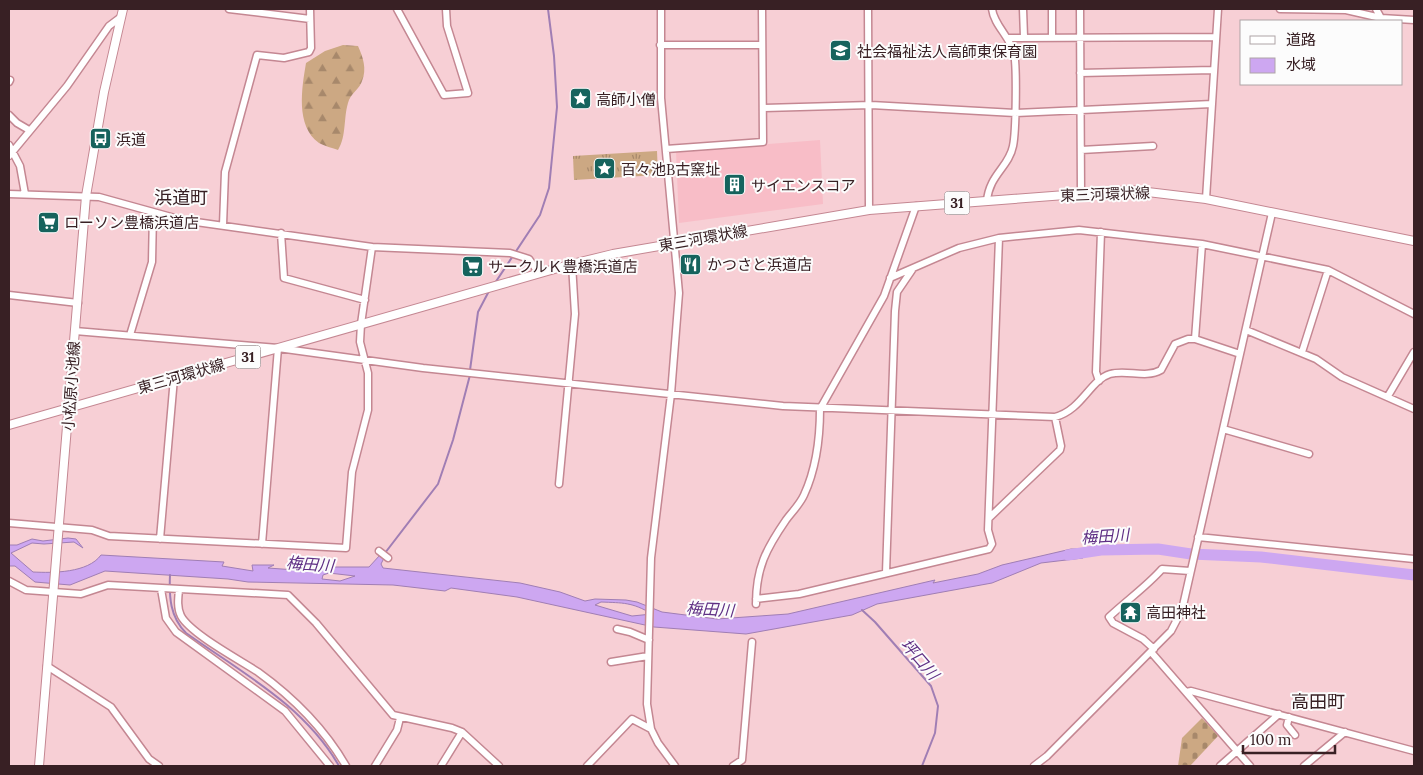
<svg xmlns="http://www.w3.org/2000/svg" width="1423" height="775" font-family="Lora,'Noto Sans JP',serif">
<defs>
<pattern id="grass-tufts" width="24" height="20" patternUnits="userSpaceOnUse" patternTransform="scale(1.25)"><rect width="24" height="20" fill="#cca883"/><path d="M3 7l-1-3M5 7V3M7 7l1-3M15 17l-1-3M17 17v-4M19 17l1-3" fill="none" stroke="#a7886b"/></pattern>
<pattern id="forest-firs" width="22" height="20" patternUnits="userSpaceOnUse" patternTransform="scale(1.25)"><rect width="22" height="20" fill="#cca883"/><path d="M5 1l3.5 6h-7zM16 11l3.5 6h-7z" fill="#a7886b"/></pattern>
<pattern id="cemetery-stones" width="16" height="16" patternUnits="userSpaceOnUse" patternTransform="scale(1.25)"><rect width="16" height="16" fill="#cca883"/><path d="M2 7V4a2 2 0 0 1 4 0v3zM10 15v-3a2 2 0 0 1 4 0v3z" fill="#a7886b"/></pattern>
</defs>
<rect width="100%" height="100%" fill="#f7cfd5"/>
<!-- built -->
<path fill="#f8bdc7" d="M 820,140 L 823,204 L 679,223 L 676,151 Z"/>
<!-- grass -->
<path fill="url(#grass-tufts)" d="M 657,151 L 658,175 L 574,180 L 573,156 Z"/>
<!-- forest -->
<path fill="url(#forest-firs)" d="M 343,45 L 358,46 C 363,57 367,69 362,81 C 360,88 352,93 349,100 C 343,116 347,136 338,150 C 333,148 324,146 319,143 C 295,126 302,87 306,63 L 325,51 Z"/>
<!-- cemetery -->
<path fill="url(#cemetery-stones)" d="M 1202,718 L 1218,736 L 1190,766 L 1178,766 L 1182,738 Z"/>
<!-- water -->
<path fill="#cda7f1" stroke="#a07eb4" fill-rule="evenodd" d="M 68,538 L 76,539 L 83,548 L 74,542 L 44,544 L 32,543 L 11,553 L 33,572 C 53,573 88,573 101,555 L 224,562 L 222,566 L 253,571 L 252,565 L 274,565 L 268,568 L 309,571 L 324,567 L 369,567 L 380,555 L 384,558 L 381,564 L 383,568 L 520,583 L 560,592 L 585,601 L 595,599 L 626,600 L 637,602 L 662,612 L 717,619 L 788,614 L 935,580 L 933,583 L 978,574 L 1002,565 L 1071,549 L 1081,549 L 1083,558 L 1041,563 L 992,583 L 877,604 L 852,615 L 746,634 L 654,627 L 517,597 L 451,588 L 445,591 L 393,585 L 248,582 L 228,579 L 105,571 L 70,585 L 35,582 L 15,566 L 9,566 L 9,545 L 17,545 L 32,539 L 43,541 ZM 329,573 L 355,576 L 340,581 L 322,579 L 323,575 ZM 601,602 C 623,603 632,602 652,614 L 632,616 L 595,605 Z"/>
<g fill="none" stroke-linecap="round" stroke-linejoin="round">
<!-- stream -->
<path stroke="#a07eb4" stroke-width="2" d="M 495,283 L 540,215 L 549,188 L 557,107 L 554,56 L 548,9
M 470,370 L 478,312 L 489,291
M 385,553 L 438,484 L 453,440 L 470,375
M 170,575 C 169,597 170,617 186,633 C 241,672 305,706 339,766
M 862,610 L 875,622 L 931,686 L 938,706 L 935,733 L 922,766"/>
<!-- river -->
<path stroke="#cda7f1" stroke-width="11" d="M 1068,555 L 1101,550 L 1158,549 L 1191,554 L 1261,557 L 1414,575"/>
<defs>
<path id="minor" d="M 229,9 L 310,19
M 397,9 L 444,95 L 468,93 L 447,26 L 446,9
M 661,9 L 661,98 L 679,293 L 671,394 L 651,558 L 647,704 L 651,729 L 658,743 L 675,766
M 868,9 L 869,210
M 1023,9 L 1024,37
M 1052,9 L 1052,37
M 1080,9 L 1081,194
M 1280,9 L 1346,10 L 1381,18 L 1414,20
M 1376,9 L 1381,18
M 1007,38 L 1216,37
M 660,45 L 762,45
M 1080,73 L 1213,70
M 9,82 L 10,80
M 764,108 L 871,105 L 1015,113 L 1212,104
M 9,115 L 17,123 L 29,130
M 9,145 L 20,166 L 25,194
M 666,149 L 763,142 L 762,9
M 1081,150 L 1153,146
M 9,156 L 67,86 L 109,26 L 121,17
M 9,194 L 99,197 L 182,220 L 372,247 L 510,253 L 529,259 L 538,272
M 1206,199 L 1218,9
M 987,201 C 989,175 1009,167 1013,146 C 1016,132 1017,67 1014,53 C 1010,37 994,25 992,9
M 223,225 L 225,172 L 257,55 L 284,58 L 309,52 L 311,48 L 310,9
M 281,233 L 284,278 L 365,300
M 890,278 L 959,248 L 999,238 L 1079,230 L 1202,244 L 1328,270 L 1414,314
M 9,295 L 78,303
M 1246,330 L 1316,359 L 1342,377 L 1414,409
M 75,331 L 278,348 L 423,368 L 783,406 L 1055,417 C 1082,410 1090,380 1110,374 C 1127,369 1145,379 1161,370 L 1175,344 L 1188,339 L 1195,339 L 1240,354
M 130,335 L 152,262 L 153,213
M 1195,339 L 1202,244
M 1302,352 L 1328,270
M 1099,381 L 1096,372 L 1101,232
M 1388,396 L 1414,352
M 1223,429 L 1309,454
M 559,484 L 575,314 L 572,264
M 989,518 L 1060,450 L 1061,446 L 1055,417
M 9,523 L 92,530 L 109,536 L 346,548 L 352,472 L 368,410 L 368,373 L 360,342 L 361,324 L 372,247
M 1198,537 L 1414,559
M 160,539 L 174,378
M 262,544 L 278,348
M 379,551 L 388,558
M 886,573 L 895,311 L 897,292 L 912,270
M 9,581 L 26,590 L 81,594 L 108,585 L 288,595 L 316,623 L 393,715 L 452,728 L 462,732 L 499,766
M 161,589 L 166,618 L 176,632 L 285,711 L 330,766
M 179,590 C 178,599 177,608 181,616 C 191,634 240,660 258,672 C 294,698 324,728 346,766
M 756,599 L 799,594 L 989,549 L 992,544 L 988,530 L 999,238
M 756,604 C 756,568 766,549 786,520 C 792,512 800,504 804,495 C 816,469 820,437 820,409 L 884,296 L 916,206
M 617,629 L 630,632 L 649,640
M 1154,649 L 1143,639 L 1113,623 L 1109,617 C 1127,600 1146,587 1162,569 L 1190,571
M 1151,652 L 1250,766
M 611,662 L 648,656
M 47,666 L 111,707 L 149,759 L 159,766
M 1186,692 L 1191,691 L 1414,751
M 1289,717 L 1287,725 L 1295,735
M 375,766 L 397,730 L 400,718
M 441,766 L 462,732
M 587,766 L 632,719 L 651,729
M 733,766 L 742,760 L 752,642
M 1034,766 L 1047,756 L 1171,631 L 1182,610 L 1272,213
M 1220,766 L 1279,714
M 1304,766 L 1345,732"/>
<path id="major" d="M 9,425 L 572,264 L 613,254 L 869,210 L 1131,190 L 1206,199 L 1414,241
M 39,766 L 86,196 L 104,92 L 123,9"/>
</defs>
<!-- minor casing -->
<use href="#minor" stroke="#c48792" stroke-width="9"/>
<!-- major casing -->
<use href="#major" stroke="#c48792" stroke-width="10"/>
<!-- minor -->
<use href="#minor" stroke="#fff" stroke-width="6"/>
<!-- major -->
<use href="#major" stroke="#fff" stroke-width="8"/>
</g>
<!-- icons -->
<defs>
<symbol id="school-square" viewBox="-11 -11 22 22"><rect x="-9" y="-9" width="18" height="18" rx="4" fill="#16635d" stroke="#fcfcfc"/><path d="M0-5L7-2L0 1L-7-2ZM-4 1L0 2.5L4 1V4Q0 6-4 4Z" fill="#fff"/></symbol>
<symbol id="sight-square" viewBox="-11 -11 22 22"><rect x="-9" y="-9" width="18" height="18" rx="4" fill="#16635d" stroke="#fcfcfc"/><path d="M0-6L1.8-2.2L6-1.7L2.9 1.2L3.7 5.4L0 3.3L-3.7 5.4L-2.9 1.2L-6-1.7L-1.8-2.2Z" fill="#fff"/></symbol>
<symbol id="bus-square" viewBox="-11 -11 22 22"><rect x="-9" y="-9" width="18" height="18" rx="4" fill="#16635d" stroke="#fcfcfc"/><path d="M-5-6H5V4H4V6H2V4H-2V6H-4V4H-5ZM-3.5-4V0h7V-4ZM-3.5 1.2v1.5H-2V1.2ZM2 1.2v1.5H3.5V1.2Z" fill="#fff"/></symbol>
<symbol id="building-square" viewBox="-11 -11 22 22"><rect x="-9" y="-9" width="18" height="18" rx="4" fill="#16635d" stroke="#fcfcfc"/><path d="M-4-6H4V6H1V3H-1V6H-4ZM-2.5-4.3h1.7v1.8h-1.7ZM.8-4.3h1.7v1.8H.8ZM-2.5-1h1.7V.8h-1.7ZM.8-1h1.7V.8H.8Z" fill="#fff"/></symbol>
<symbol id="supermarket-square" viewBox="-11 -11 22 22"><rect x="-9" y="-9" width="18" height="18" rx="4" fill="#16635d" stroke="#fcfcfc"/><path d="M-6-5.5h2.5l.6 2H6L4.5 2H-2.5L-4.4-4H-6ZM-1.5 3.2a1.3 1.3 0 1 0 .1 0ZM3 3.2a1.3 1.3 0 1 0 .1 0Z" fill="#fff"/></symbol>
<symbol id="restaurant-square" viewBox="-11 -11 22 22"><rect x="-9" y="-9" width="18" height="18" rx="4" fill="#16635d" stroke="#fcfcfc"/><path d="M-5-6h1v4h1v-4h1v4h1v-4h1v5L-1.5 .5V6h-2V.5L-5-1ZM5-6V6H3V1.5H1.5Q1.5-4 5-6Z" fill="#fff"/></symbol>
<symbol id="temple-square" viewBox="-11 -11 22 22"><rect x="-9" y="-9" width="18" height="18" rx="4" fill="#16635d" stroke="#fcfcfc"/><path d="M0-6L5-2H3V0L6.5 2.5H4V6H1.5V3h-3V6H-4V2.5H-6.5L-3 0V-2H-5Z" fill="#fff"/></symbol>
</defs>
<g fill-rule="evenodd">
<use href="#school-square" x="828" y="38" width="25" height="25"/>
<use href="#sight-square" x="568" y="86" width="25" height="25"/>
<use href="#bus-square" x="88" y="126" width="25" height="25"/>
<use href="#sight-square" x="592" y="156" width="25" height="25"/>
<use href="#building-square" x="722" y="172" width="25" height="25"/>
<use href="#supermarket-square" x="36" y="210" width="25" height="25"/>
<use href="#restaurant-square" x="678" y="252" width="25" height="25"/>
<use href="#supermarket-square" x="460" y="254" width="25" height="25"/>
<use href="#temple-square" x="1118" y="600" width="25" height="25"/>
</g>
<g text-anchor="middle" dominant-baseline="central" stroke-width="4" stroke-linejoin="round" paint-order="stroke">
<!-- shield labels -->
<g fill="#fcfcfc" stroke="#736265" stroke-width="1">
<rect x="944.5" y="191.5" width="25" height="23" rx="4"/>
<rect x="235.5" y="345.5" width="25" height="23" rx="4"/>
</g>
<g font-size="14" font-weight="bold" fill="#382024">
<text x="957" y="203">31</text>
<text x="248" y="357">31</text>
</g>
<!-- poi labels -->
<g font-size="15" fill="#382024" stroke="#fcfcfc" text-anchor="start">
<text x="857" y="51">社会福祉法人高師東保育園</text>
<text x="596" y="99">高師小僧</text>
<text x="116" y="139">浜道</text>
<text x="621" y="169">百々池B古窯址</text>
<text x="751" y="185">サイエンスコア</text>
<text x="64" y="222">ローソン豊橋浜道店</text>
<text x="707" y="264">かつさと浜道店</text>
<text x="488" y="266">サークルＫ豊橋浜道店</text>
<text x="1146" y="612">高田神社</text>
</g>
<!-- street labels -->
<g font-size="15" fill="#382024" stroke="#fcfcfc">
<text transform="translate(1105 194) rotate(-2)">東三河環状線</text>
<text transform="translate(703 238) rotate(-10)">東三河環状線</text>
<text transform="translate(181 376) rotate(-16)">東三河環状線</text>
<text transform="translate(71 386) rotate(-86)">小松原小池線</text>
</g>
<!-- water labels -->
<g font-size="16" font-style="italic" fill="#5f2f84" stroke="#fcfcfc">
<text transform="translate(1105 536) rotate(-4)">梅田川</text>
<text transform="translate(310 564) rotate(4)">梅田川</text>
<text transform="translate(710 609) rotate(3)">梅田川</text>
<text transform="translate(920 659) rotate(49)">坪口川</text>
</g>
<!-- quarter labels -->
<g font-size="18" fill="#382024" stroke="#fcfcfc">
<text x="181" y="197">浜道町</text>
<text x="1318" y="701">高田町</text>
</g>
</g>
<!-- border -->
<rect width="1423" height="775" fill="none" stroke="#382024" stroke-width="20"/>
<!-- legend -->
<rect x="1240" y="20" width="162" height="65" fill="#fcfcfc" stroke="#aea4a6"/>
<rect x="1250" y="36" width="25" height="8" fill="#ffffff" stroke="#aea4a6"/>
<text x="1286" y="45" font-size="15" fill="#382024">道路</text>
<rect x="1250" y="58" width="25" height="15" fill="#cda7f1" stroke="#aea4a6"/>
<text x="1286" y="70" font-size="15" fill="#382024">水域</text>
<!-- scale -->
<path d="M1243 745v8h92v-8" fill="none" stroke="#382024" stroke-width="2.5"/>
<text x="1250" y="745" font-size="15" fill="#382024" stroke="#fcfcfc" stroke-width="4" paint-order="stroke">100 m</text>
</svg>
